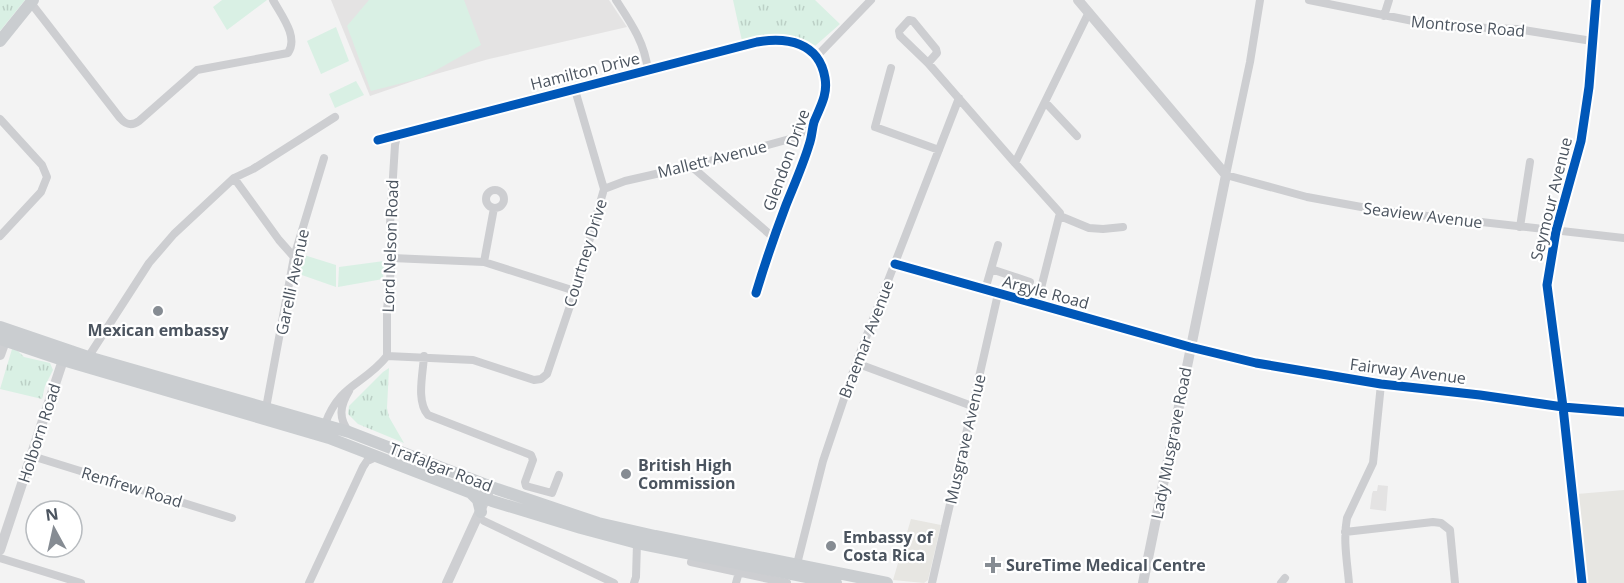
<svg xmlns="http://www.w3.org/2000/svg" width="1624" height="583" font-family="'Open Sans',sans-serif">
<defs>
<pattern id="park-tufts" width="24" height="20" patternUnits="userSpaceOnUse" patternTransform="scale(1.5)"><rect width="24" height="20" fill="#d9f0e4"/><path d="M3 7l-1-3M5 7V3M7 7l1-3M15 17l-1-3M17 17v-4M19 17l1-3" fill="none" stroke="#bcd0c6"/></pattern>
</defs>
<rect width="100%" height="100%" fill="#f3f3f3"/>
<!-- commercial -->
<path fill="#e7e6e2" d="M 1624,490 L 1624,583 L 1587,583 L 1577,494 Z
M 911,519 L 941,525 L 928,580 L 924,583 L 893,580 Z"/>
<!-- education -->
<path fill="#e4e3e3" d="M 331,0 L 609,0 L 627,27 L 489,59 L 422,78 L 370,96 Z
M 1378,485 L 1388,486 L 1386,511 L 1370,509 L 1372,494 L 1373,491 L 1377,491 Z"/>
<!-- grass -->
<path fill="#d9f0e4" d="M 222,0 L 267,0 L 227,30 L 213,7 Z
M 369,0 L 464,0 L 481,45 L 422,78 L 371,91 L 347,26 Z
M 336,27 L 349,61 L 321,74 L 307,41 Z
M 356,81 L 364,95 L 335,108 L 329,94 Z
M 304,255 L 336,265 L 336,287 L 299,274 Z
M 384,261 L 383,279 L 338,287 L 339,267 Z"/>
<!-- park -->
<path fill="url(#park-tufts)" d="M 0,0 L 25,0 L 0,31 Z
M 733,0 L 815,0 L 840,24 L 815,46 C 783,30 776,32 742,41 Z
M 12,349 L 18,351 L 24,357 L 50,363 L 53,370 L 45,386 L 42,399 L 0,389 Z
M 389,368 L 387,408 L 389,417 L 404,443 L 358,424 L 348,414 L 349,406 L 383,372 Z"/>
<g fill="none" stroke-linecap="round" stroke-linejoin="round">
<!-- street -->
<path stroke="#cdced1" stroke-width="8" d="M 616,0 C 631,23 645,43 648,71
M 1260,0 L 1250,62 L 1226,175 L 1307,197 L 1383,211 L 1624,238
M 1309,0 L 1438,26 L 1517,29 L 1592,41
M 31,3 L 120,118 C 126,125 132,126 139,121 L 197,70 L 288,53 C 299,37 281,15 273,0
M 1384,16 L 1389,0
M 817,56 L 871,0
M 928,63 L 937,53 L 936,49 L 913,21 L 909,20 L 899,31 L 900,36 L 928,63 L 1015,163
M 891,68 L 875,127 L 939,150
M 1045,102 L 1077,136
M 0,119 L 42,165 L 47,177 L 41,192 L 0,236
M 378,140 L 757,42 C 787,37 819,42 825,78 C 828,95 820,107 814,122 C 812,129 812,137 809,145 C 803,165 794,185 786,205 C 775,234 765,263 756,293
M 691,166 L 774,238
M 234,178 L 279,240 L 294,257
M 604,189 L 625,181 L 691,166 L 797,137 L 814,121
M486 199a9 9 0 1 1 18 0a9 9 0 1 1-18 0Z
M 1060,216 L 1089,228 L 1103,229 L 1123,227
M 1520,227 L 1530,162
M 392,258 L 484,262 L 575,291
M 484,262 L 494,208
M 895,264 L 1190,347 L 1256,363 L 1381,384 L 1480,395 L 1563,407 L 1624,412
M 991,269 L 1030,282
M 985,290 L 998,245
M 1037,304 L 1060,213 L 1015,163 L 1089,12
M 387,356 L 473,360 L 534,380 L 541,379 L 547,374 L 575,291 L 604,189 L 575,90
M 387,356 L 387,310 L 392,258 L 390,224 L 395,145 L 397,136
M 424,356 C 423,374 416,401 428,415 L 531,455 L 533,460 L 525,482 L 526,486 L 552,493 L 559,475
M 87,359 L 149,263 L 174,234 L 234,178 L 253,169 L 335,117
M 856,363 L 972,406
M 349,391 C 340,406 338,418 349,432
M 266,408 L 294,257 L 324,158
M 325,424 C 340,383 364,385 387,356
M 32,456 L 232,518
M 484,521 L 614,583
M 1345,532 L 1433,522 L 1441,523 L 1450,530 L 1455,583
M 0,558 L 81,583
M 691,562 L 787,583
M 797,564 L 823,461 L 856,363 L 959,98
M 309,583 L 363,467 L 367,461 L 376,457
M 634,583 L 636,577 L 637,543
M 736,583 L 739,572
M 932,583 L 998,294
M 1281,583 L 1285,578
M 1349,583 C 1347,561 1343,539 1347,518 L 1373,463 L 1381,384
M 1582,583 L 1563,407 L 1547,285 L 1556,231 L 1581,141 L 1589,87 L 1596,0"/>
<!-- secondary -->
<path stroke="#cecfd2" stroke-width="10" d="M 1078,0 L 1226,175 L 1143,583
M 0,355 L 5,341
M 0,550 L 65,354
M 447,583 L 491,487"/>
<!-- primary -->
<path stroke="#cacdd0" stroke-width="12" d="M 0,41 L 33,0
M 0,327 L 88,357 L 349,432 L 497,489 L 598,523 L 655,536 L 887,583
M 0,339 L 63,360 L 329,438 L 492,501 L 581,528 L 637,543 L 836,583
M 471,493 L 478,500 L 481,512"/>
<defs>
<path id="cycleway" d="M 378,140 L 757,42 C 787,37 819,42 825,78 C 828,95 820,107 814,122 C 812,129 812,137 809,145 C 803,165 794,185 786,205 C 775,234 765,263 756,293
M 895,264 L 1190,347 L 1256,363 L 1381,384 L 1480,395 L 1563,407 L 1624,412
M 1582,583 L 1563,407 L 1547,285 L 1556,231 L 1581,141 L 1589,87 L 1596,0"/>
</defs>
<!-- cycleway casing -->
<use href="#cycleway" stroke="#fff" stroke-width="13"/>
<!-- cycleway -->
<use href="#cycleway" stroke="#0057b8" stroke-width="9"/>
</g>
<!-- markers -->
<g fill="#868c93" stroke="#fff" stroke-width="2">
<circle cx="158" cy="311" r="6"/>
<circle cx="626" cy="474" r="6"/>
<circle cx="831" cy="546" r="6"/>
<path d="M990 556h6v6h6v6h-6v6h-6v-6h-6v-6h6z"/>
</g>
<g text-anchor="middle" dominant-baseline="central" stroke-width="4.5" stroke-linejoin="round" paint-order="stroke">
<!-- street labels -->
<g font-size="16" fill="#4b545f" stroke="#fff">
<text transform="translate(1468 26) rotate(5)">Montrose Road</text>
<text transform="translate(585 71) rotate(-14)">Hamilton Drive</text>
<text transform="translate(712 159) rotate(-14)">Mallett Avenue</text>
<text transform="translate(786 160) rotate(-70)">Glendon Drive</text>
<text transform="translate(1551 199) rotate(-76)">Seymour Avenue</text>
<text transform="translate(1423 215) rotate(7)">Seaview Avenue</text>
<text transform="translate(390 246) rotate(-88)">Lord Nelson Road</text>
<text transform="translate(585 253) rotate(-73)">Courtney Drive</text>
<text transform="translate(292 282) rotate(-78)">Garelli Avenue</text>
<text transform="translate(1046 292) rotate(15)">Argyle Road</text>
<text transform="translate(866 339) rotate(-69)">Braemar Avenue</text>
<text transform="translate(1408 371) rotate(7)">Fairway Avenue</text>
<text transform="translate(39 433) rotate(-72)">Holborn Road</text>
<text transform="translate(965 439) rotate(-77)">Musgrave Avenue</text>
<text transform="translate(1171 443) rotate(-79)">Lady Musgrave Road</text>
<text transform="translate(441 467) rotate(21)">Trafalgar Road</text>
<text transform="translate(132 487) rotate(17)">Renfrew Road</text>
</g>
<!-- poi labels -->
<g font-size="16" font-weight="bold" fill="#4b545f" stroke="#fff" text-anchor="start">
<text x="158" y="330" text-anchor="middle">Mexican embassy</text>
<text x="638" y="465">British High<tspan x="638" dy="18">Commission</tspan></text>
<text x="843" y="537">Embassy of<tspan x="843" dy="18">Costa Rica</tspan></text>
<text x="1006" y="565">SureTime Medical Centre</text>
</g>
</g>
<!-- north arrow -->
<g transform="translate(54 529) rotate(352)"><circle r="28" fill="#ffffff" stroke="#b7bbbf" stroke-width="1.5"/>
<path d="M0-4.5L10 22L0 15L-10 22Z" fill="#868c93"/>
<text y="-9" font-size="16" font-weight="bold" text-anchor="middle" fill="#4b545f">N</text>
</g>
</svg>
